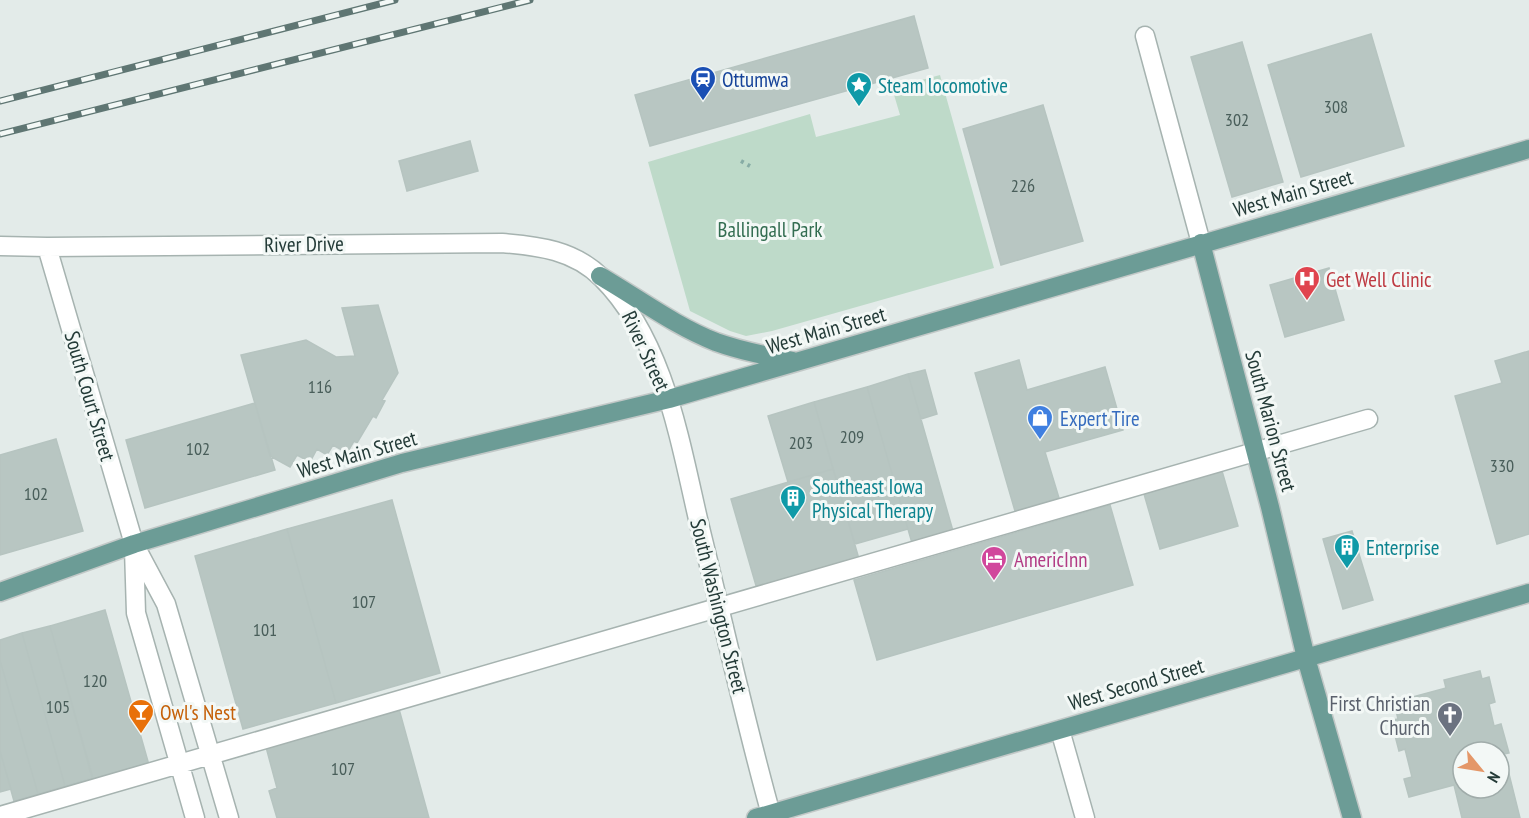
<svg xmlns="http://www.w3.org/2000/svg" width="1529" height="818" font-family="'PT Sans Narrow',sans-serif">
<rect width="100%" height="100%" fill="#e3ebe9"/>
<!-- green -->
<path fill="#bedac9" d="M 940,75 L 994,268 L 772,331 L 746,336 L 730,331 L 690,311 L 648,162 L 810,114 L 816,137 L 900,115 L 892,88 Z"/>
<!-- building -->
<path fill="#b8c6c2" stroke="#b6c4c0" stroke-width="1.5" fill-rule="evenodd" d="M 914,16 L 928,68 L 650,146 L 635,95 Z
M 1371,34 L 1404,146 L 1301,177 L 1268,65 Z
M 1242,42 L 1283,182 L 1232,197 L 1191,57 Z
M 1043,105 L 1083,241 L 1001,265 L 963,129 Z
M 470,141 L 478,171 L 407,191 L 399,161 Z
M 1329,268 L 1344,320 L 1285,337 L 1270,285 Z
M 378,305 L 398,373 L 382,400 L 385,401 L 376,418 L 373,416 L 357,443 L 354,441 L 347,453 L 333,445 L 327,455 L 317,449 L 310,462 L 297,455 L 290,467 L 270,456 L 241,355 L 306,340 L 336,357 L 355,356 L 342,308 Z
M 1529,351 L 1529,534 L 1497,544 L 1455,396 L 1502,383 L 1495,361 Z
M 1019,360 L 1027,390 L 1105,367 L 1123,430 L 1045,452 L 1059,498 L 1015,511 L 975,373 Z
M 925,370 L 937,414 L 921,419 L 908,374 Z
M 908,374 L 953,531 L 912,543 L 867,387 Z
M 867,387 L 908,529 L 855,544 L 814,402 Z
M 814,402 L 833,469 L 788,482 L 768,416 Z
M 255,403 L 275,470 L 145,508 L 126,440 Z
M 56,439 L 83,531 L 0,555 L 0,455 Z
M 833,469 L 859,559 L 757,589 L 731,499 Z
M 1222,471 L 1238,526 L 1160,549 L 1144,494 Z
M 392,500 L 440,673 L 336,703 L 287,529 Z
M 1110,505 L 1133,585 L 877,660 L 854,580 Z
M 287,529 L 336,703 L 243,729 L 195,556 Z
M 1352,531 L 1373,600 L 1343,609 L 1323,539 Z
M 105,610 L 149,765 L 93,781 L 50,626 Z
M 50,626 L 93,778 L 65,786 L 22,633 Z
M 22,633 L 65,786 L 38,794 L 0,660 L 0,640 Z
M 0,660 L 38,794 L 14,801 L 0,751 Z
M 1480,671 L 1482,679 L 1489,677 L 1495,702 L 1489,704 L 1494,726 L 1501,724 L 1509,753 L 1504,754 L 1520,818 L 1462,818 L 1454,785 L 1409,797 L 1404,779 L 1412,777 L 1405,749 L 1399,751 L 1391,720 L 1398,719 L 1394,702 L 1446,688 L 1444,680 ZM 1463,752 L 1499,752 L 1499,788 L 1463,788 Z
M 399,709 L 429,818 L 277,818 L 269,791 L 277,788 L 266,747 Z
M 0,751 L 11,789 L 0,792 Z"/>
<g fill="none" stroke-linecap="round" stroke-linejoin="round">
<defs>
<path id="minor" d="M 1145,36 L 1201,243
M 0,246 L 47,247 L 502,243 C 539,246 574,250 602,278 C 667,343 681,450 702,536 C 725,630 746,725 772,818
M 47,247 L 134,544 L 166,604 L 229,818
M 134,549 L 136,613 L 195,818
M 1060,730 L 1085,818
M 0,816 L 1368,419"/>
<path id="major" d="M 1201,243 L 1270,507 L 1306,658 L 1352,818
M 600,276 C 638,298 675,326 716,342 C 741,351 767,356 793,361
M 0,592 L 134,544 L 402,463 L 669,399 L 1529,149
M 756,818 L 1529,593"/>
</defs>
<!-- minor casing -->
<use href="#minor" stroke="#a6b3b0" stroke-width="21"/>
<!-- major casing -->
<use href="#major" stroke="#c2c8c7" stroke-width="21"/>
<!-- path -->
<path stroke="#87aca5" stroke-width="4" stroke-dasharray="3 4.5" stroke-linecap="butt" d="M 741,161 L 750,166"/>
<!-- minor -->
<use href="#minor" stroke="#fff" stroke-width="18"/>
<!-- major -->
<use href="#major" stroke="#6c9c96" stroke-width="18"/>
<defs>
<path id="rail" d="M 0,101 L 395,0
M 0,134 L 530,0"/>
</defs>
<!-- rail casing -->
<use href="#rail" stroke="#5f7673" stroke-width="7"/>
<!-- rail -->
<use href="#rail" stroke="#f3f8f6" stroke-width="4.5" stroke-dasharray="14" stroke-linecap="butt"/>
</g>
<!-- icons -->
<defs>
<symbol id="station-pin" viewBox="-11 -11 22 30"><path d="M0 17L-7.5 6A9.5 9.5 0 1 1 7.5 6Z" fill="#1a4fb4" stroke="#f3f8f6"/><path d="M-3-6H3Q5-6 5-4V2Q5 4 3 4L4.5 6H3L1.5 4h-3L-3 6H-4.5L-3 4Q-5 4-5 2V-4Q-5-6-3-6ZM-3.5-4v3h7v-3ZM-3.5 1v1.5H-2V1ZM2 1v1.5H3.5V1Z" fill="#fff"/></symbol>
<symbol id="sight-pin" viewBox="-11 -11 22 30"><path d="M0 17L-7.5 6A9.5 9.5 0 1 1 7.5 6Z" fill="#0f9aa8" stroke="#f3f8f6"/><path d="M0-6L1.8-2.2L6-1.7L2.9 1.2L3.7 5.4L0 3.3L-3.7 5.4L-2.9 1.2L-6-1.7L-1.8-2.2Z" fill="#fff"/></symbol>
<symbol id="hospital-pin" viewBox="-11 -11 22 30"><path d="M0 17L-7.5 6A9.5 9.5 0 1 1 7.5 6Z" fill="#e0444e" stroke="#f3f8f6"/><path d="M-5-5h3v3.5h4V-5h3V5h-3V1.5h-4V5h-3Z" fill="#fff"/></symbol>
<symbol id="shop-pin" viewBox="-11 -11 22 30"><path d="M0 17L-7.5 6A9.5 9.5 0 1 1 7.5 6Z" fill="#3f7fe0" stroke="#f3f8f6"/><path d="M-5-2.5h2.3a2.7 3.5 0 0 1 5.4 0H5L5.5 6h-11ZM-1.5-2.5h3a1.5 2.3 0 0 0-3 0Z" fill="#fff"/></symbol>
<symbol id="building-pin" viewBox="-11 -11 22 30"><path d="M0 17L-7.5 6A9.5 9.5 0 1 1 7.5 6Z" fill="#0f9aa8" stroke="#f3f8f6"/><path d="M-4-6H4V6H1V3H-1V6H-4ZM-2.5-4.3h1.7v1.8h-1.7ZM.8-4.3h1.7v1.8H.8ZM-2.5-1h1.7V.8h-1.7ZM.8-1h1.7V.8H.8Z" fill="#fff"/></symbol>
<symbol id="hotel-pin" viewBox="-11 -11 22 30"><path d="M0 17L-7.5 6A9.5 9.5 0 1 1 7.5 6Z" fill="#d1479c" stroke="#f3f8f6"/><path d="M-6-4.5h1.5V1H6V5H4.5V3h-9V5H-6ZM-4 0a1.8 1.8 0 1 1 3.6 0ZM.5 0V-2.5h3Q6-2.5 6 0Z" fill="#fff"/></symbol>
<symbol id="bar-pin" viewBox="-11 -11 22 30"><path d="M0 17L-7.5 6A9.5 9.5 0 1 1 7.5 6Z" fill="#e8710a" stroke="#f3f8f6"/><path d="M-6-5H6L.8 .8V4.5H3.5V6h-7V4.5H-.8V.8Z" fill="#fff"/></symbol>
<symbol id="church-pin" viewBox="-11 -11 22 30"><path d="M0 17L-7.5 6A9.5 9.5 0 1 1 7.5 6Z" fill="#6b7280" stroke="#f3f8f6"/><path d="M-1.2-6h2.4v3.5h3.3v2.4h-3.3V6h-2.4V-.1h-3.3v-2.4h3.3Z" fill="#fff"/></symbol>
</defs>
<g fill-rule="evenodd">
<use href="#station-pin" x="688" y="64" width="30" height="40"/>
<use href="#sight-pin" x="844" y="70" width="30" height="40"/>
<use href="#hospital-pin" x="1292" y="264" width="30" height="40"/>
<use href="#shop-pin" x="1025" y="403" width="30" height="40"/>
<use href="#building-pin" x="778" y="483" width="30" height="40"/>
<use href="#building-pin" x="1332" y="532" width="30" height="40"/>
<use href="#hotel-pin" x="979" y="544" width="30" height="40"/>
<use href="#bar-pin" x="126" y="697" width="30" height="40"/>
<use href="#church-pin" x="1435" y="700" width="30" height="40"/>
</g>
<g text-anchor="middle" dominant-baseline="central" stroke-width="6" stroke-linejoin="round" paint-order="stroke">
<!-- number labels -->
<g font-size="18" fill="#495e5a">
<text x="1336" y="106">308</text>
<text x="1237" y="119">302</text>
<text x="1023" y="185">226</text>
<text x="320" y="386">116</text>
<text x="852" y="436">209</text>
<text x="801" y="442">203</text>
<text x="198" y="448">102</text>
<text x="1502" y="465">330</text>
<text x="36" y="493">102</text>
<text x="364" y="601">107</text>
<text x="265" y="629">101</text>
<text x="95" y="680">120</text>
<text x="58" y="706">105</text>
<text x="343" y="768">107</text>
</g>
<!-- transit labels -->
<g font-size="21" fill="#164399" stroke="#f3f8f6" text-anchor="start">
<text x="722" y="79">Ottumwa</text>
</g>
<!-- culture labels -->
<g font-size="21" fill="#0d838f" stroke="#f3f8f6" text-anchor="start">
<text x="878" y="85">Steam locomotive</text>
<text x="812" y="486">Southeast Iowa<tspan x="812" dy="24">Physical Therapy</tspan></text>
<text x="1366" y="547">Enterprise</text>
</g>
<!-- street labels -->
<g font-size="21" fill="#243b38" stroke="#f3f8f6">
<text transform="translate(1293 193) rotate(-16)">West Main Street</text>
<text transform="translate(304 244) rotate(-1)">River Drive</text>
<text transform="translate(826 330) rotate(-16)">West Main Street</text>
<text transform="translate(646 351) rotate(65)">River Street</text>
<text transform="translate(90 396) rotate(74)">South Court Street</text>
<text transform="translate(1271 421) rotate(75)">South Marion Street</text>
<text transform="translate(357 454) rotate(-16)">West Main Street</text>
<text transform="translate(719 606) rotate(76)">South Washington Street</text>
<text transform="translate(1136 684) rotate(-16)">West Second Street</text>
</g>
<!-- park labels -->
<g font-size="21" fill="#336d51" stroke="#f3f8f6">
<text x="770" y="229">Ballingall Park</text>
</g>
<!-- health labels -->
<g font-size="21" fill="#be3a42" stroke="#f3f8f6" text-anchor="start">
<text x="1326" y="279">Get Well Clinic</text>
</g>
<!-- shop labels -->
<g font-size="21" fill="#366cbe" stroke="#f3f8f6" text-anchor="start">
<text x="1060" y="418">Expert Tire</text>
</g>
<!-- hotel labels -->
<g font-size="21" fill="#b23c85" stroke="#f3f8f6" text-anchor="start">
<text x="1014" y="559">AmericInn</text>
</g>
<!-- worship labels -->
<g font-size="21" fill="#5b616d" stroke="#f3f8f6" text-anchor="end">
<text x="1430" y="703">First Christian<tspan x="1430" dy="24">Church</tspan></text>
</g>
<!-- food labels -->
<g font-size="21" fill="#c56008" stroke="#f3f8f6" text-anchor="start">
<text x="160" y="712">Owl's Nest</text>
</g>
</g>
<!-- north arrow -->
<g transform="translate(1481 770) rotate(120)"><circle r="28" fill="#f3f8f6" stroke="#a0acaa" stroke-width="1.5"/>
<path d="M0-4.5L10 22L0 15L-10 22Z" fill="#e49768"/>
<text y="-9" font-size="16" font-weight="bold" text-anchor="middle" fill="#243b38">N</text>
</g>
</svg>
